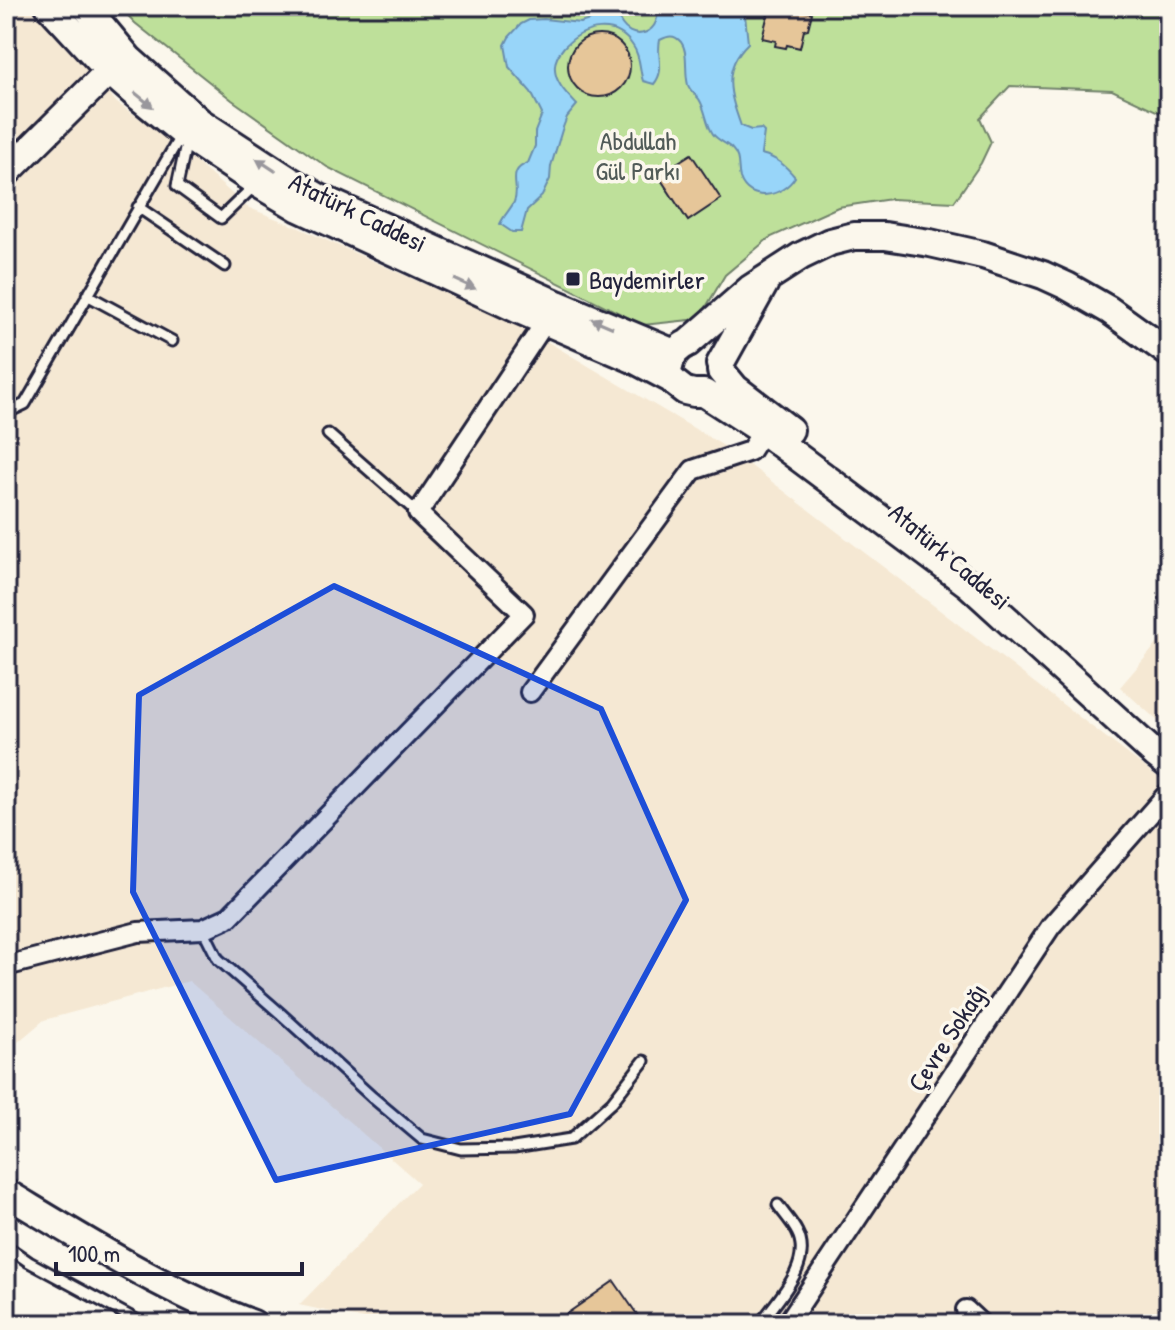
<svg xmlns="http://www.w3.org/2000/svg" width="1175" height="1330" font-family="'Patrick Hand',sans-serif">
<rect width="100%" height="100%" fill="#fbf7ec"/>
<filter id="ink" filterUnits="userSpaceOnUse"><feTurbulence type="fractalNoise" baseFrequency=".0125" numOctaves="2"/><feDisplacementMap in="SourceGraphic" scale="16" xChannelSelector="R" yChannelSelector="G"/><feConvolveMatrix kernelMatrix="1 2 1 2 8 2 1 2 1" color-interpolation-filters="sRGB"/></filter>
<g filter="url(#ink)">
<!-- built -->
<path fill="#f5e8d3" d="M 6,6 L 38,6 L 117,103 L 170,139 L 247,207 L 297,227 L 531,332 L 729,449 L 1163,781 L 1169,788 L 1169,1324 L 387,1324 L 299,1305 L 419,1183 L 189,981 L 44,1020 L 6,1052 Z
M 1169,630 L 1169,731 L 1120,687 Z"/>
<!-- green -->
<path fill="#bee09a" stroke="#70816a" stroke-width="2" d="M 119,6 L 1169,6 L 1169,117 L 1112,90 L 1010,86 L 980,118 L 991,142 L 981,163 L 954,202 L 891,199 L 838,207 L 769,238 L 725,275 L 699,319 L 643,325 L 327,167 L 232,100 L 135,23 Z"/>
<!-- water -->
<path fill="#98d5f9" stroke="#698dad" stroke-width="2" d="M 598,6 L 619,6 L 617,14 C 629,51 668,29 654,6 L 744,6 L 748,43 C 721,69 730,95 741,126 L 751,130 L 761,129 L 764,132 L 761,154 C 777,158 785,165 795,177 C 783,197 749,204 740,178 C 737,167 741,158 732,149 C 727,143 718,141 713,134 C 706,124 706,110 699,99 C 695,94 690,91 688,85 C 684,71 689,53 681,42 C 674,34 668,36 660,40 C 656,56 666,70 654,84 L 643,81 C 639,69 641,57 633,46 C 616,20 584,26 564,47 C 559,53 554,61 555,69 C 555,83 568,95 577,105 L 567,117 L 562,130 L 551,166 L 550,179 L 542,196 L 527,210 L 521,232 L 512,232 L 500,224 C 504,215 510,210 514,202 C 521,187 505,171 528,163 L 535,146 L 535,132 L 542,114 L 531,92 L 509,67 L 505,45 L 509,37 L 521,24 L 529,20 L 544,19 L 580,23 L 590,20 Z"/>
<!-- building -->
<path fill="#e6c699" stroke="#22223b" stroke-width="2" d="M 770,6 L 797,6 L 796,9 L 812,13 L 808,29 L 804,30 L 800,48 L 787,45 L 786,48 L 775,46 L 776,41 L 762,38 Z
M568 66a31 31 0 1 1 62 0a31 31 0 1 1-62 0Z
M 691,154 L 721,199 L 688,221 L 658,175 Z
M 614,1281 L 643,1323 L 552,1324 Z"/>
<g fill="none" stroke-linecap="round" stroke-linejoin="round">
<defs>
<path id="lane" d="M 187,140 L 177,186 L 221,218 L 256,184
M 138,207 L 225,266
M 87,295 L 172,341
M 6,413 L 25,404 L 181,135
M 328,434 L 418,513
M 203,929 L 218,959 L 281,1014 L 372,1097 L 422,1139 L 461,1149 L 514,1148 L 571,1139 L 612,1102 L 644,1061
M 6,1246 L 29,1262 L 144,1324
M 760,1324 C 777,1300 814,1264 797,1232 C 792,1222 784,1214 778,1205"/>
<path id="street" d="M 530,692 L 693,470 L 750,451 L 763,431
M 6,966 L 138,932 L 203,929 L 229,917 L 524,614 L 418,513 L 552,312
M 966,1310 L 981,1324
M 787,1324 L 1051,926 L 1169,792"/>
<path id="secondary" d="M 49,6 L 109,71 L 133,92 L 188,137 L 257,183 L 299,208 L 517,309 L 633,359 L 671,379 L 676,384 L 685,391 L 694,393 L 704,393 L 763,431 L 968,584 L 1155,754 L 1169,765
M 85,6 L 129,59 L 200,122 L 289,180 L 318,197 L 557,304 L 674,353
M 6,173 L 109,71 L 123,63
M 720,364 L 765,283
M 669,367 C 671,355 677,348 688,343 L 750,289 L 801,256 L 830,242 L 854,236 L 885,236 L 930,243 L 983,255 L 1043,275 L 1067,286 L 1109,310 L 1169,353
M 721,371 L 735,388 L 790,430
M 6,1193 C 86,1241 165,1291 253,1324"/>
</defs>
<!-- lane casing -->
<use href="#lane" stroke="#22223b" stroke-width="15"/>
<!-- street casing -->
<use href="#street" stroke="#22223b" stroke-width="24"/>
<!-- secondary casing -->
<use href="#secondary" stroke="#22223b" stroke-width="32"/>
<!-- lane -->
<use href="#lane" stroke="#fbf7ec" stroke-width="9"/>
<!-- street -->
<use href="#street" stroke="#fbf7ec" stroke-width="18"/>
<!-- secondary -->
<use href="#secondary" stroke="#fbf7ec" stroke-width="26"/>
</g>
<!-- one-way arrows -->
<defs><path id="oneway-solid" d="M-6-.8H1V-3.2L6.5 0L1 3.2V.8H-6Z" transform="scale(2)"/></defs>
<g fill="#99979c">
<use href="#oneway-solid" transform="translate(144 100) rotate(39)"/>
<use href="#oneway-solid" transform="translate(266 165) rotate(-147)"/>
<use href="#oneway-solid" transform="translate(465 284) rotate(25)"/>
<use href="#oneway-solid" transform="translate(602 323) rotate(-157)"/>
</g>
</g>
<!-- marked area -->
<path fill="#1d4ed8" fill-opacity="0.2" stroke="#1d4ed8" stroke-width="6" stroke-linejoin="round" d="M 334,586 L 601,709 L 686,900 L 570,1114 L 276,1180 L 133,892 L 139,695 Z"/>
<!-- markers -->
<rect fill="#22223b" stroke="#fbf7ec" stroke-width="3" x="565" y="271" width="16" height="16" rx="4"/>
<g text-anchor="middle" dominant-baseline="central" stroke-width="7" stroke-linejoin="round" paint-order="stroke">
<!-- park labels -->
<g font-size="26" fill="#515b58" stroke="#fbf7ec">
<text x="638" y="140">Abdullah<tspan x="638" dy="30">Gül Parkı</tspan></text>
</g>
<!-- street labels -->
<g font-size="26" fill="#22223b" stroke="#fbf7ec">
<text transform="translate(358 212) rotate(26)">Atatürk Caddesi</text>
<text transform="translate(950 556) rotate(40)">Atatürk Caddesi</text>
<text transform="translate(947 1037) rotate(-57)">Çevre Sokağı</text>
</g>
<!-- poi labels -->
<g font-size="26" fill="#22223b" stroke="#fbf7ec" text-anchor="start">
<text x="589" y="279">Baydemirler</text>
</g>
</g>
<!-- margin -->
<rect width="1175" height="1330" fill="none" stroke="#fbf7ec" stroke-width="32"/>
<rect x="16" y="16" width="1143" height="1298" fill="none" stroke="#22223b" stroke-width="3" filter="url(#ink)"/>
<!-- scale -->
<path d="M56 1262v12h246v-12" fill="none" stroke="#22223b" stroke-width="4"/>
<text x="68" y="1262" font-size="24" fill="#22223b" stroke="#fbf7ec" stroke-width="6" paint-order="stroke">100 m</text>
</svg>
